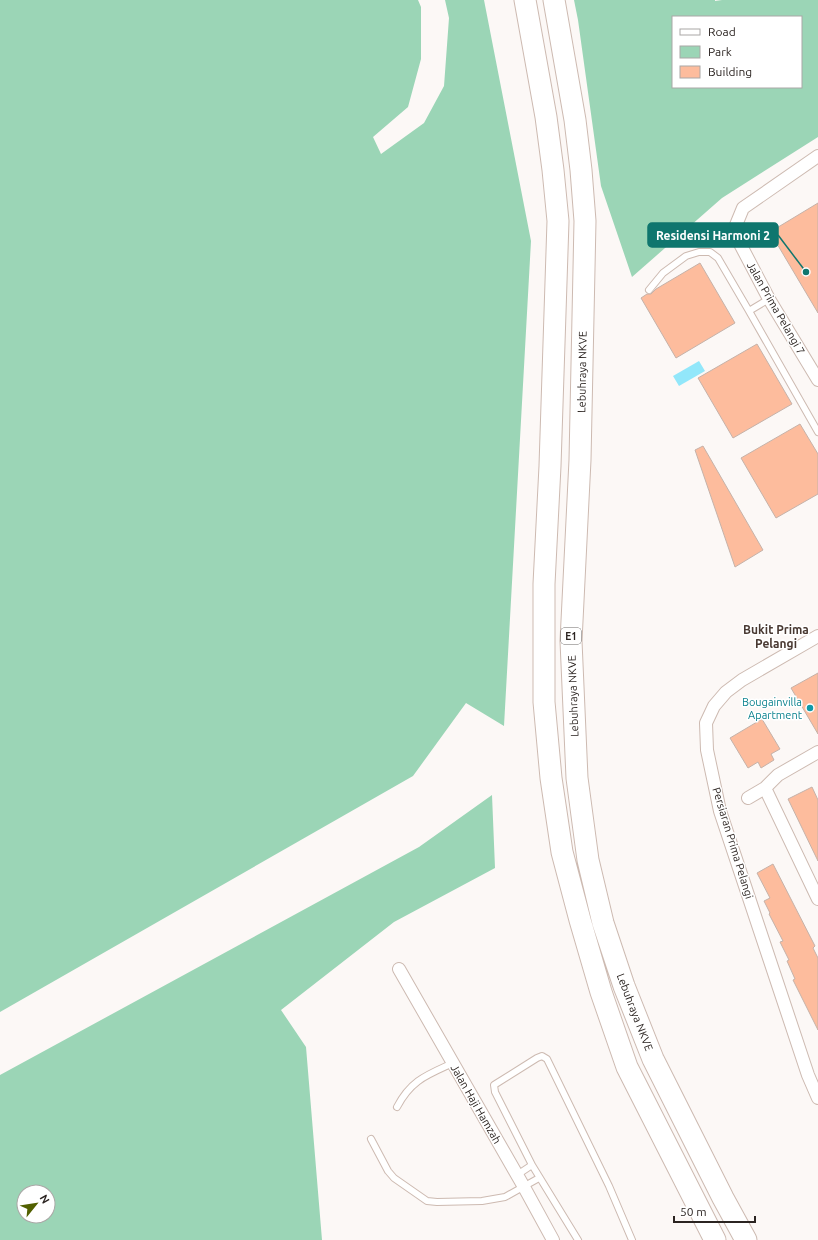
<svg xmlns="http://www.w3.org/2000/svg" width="818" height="1240" font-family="Ubuntu,sans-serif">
<rect width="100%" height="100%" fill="#fcf8f6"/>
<!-- green -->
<path fill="#9bd5b6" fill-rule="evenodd" d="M 0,0 L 418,0 L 421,7 L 421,59 L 408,107 L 373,137 L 381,154 L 424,123 L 444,86 L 449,18 L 445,0 L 484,0 L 531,241 L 504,726 L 466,703 L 413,776 L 0,1012 Z
M 574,0 L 715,0 L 715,1 L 722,0 L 818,0 L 818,137 L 722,198 L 632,277 L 601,186 L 578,20 ZM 673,17 L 801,17 L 801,87 L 673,87 Z
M 492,795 L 495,868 L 394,922 L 281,1010 L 306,1047 L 322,1240 L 0,1240 L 0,1075 L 419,847 ZM 24,1192 L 48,1192 L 48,1216 L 24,1216 Z"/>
<!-- water -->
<path fill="#92e7fa" d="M 699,361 L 705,371 L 679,386 L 673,376 Z"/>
<!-- building -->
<path fill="#fdbc9d" stroke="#c5b2a9" d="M 818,203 L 818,313 L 770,232 Z
M 700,263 L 735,323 L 676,358 L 641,298 L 647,294 L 651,294 L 656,289 Z
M 757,344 L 792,404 L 733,438 L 698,378 Z
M 800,424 L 818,454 L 818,494 L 776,518 L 741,458 Z
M 703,446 L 763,550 L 735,567 L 695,450 Z
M 818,673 L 818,734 L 791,688 Z
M 762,719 L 780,749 L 771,754 L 774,760 L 761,768 L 758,762 L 748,768 L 730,738 Z
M 812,787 L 818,800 L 818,861 L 788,799 Z
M 773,864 L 815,946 L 813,948 L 818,958 L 818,1030 L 793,980 L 795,979 L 787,961 L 789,960 L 780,942 L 783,941 L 769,914 L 770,913 L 764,901 L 770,898 L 757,873 Z"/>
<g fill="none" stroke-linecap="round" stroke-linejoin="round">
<defs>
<path id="lane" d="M 649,290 L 663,273 L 686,256 L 699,252 L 710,252 L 718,258 L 749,311 L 769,299
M 749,311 L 818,432
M 397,1107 C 411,1080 427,1075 453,1063
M 371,1139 L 388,1171 L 394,1178 L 427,1201 L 437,1202 L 482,1201 L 505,1197 L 539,1178
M 532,1165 L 578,1240
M 517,1175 L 532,1165 L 495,1092 L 494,1085 L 537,1058 L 542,1056 L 547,1059 L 609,1186 L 632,1240"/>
<path id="street" d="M 818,156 L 743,208 L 736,225 L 738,240 L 769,299 L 818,380
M 818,636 L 742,680 L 726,692 L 714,706 L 706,723 L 707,750 L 720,811 L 808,1075 L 818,1098
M 765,788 L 818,899
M 748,798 L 765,788 L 778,775 L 818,752
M 399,969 L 524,1187 L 553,1240"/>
<path id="highway" d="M 525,0 L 546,117 L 553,170 L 558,221 L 550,466 L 544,584 L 544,702 L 551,778 L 562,852 L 580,920 L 601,992 L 627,1067 L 715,1240
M 554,0 L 575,120 L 581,170 L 585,221 L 580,460 L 571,641 L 577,778 L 588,860 L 603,923 L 624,986 L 653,1059 L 723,1198 L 746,1240"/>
</defs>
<!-- lane casing -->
<use href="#lane" stroke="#cdbab1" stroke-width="8"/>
<!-- street casing -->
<use href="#street" stroke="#cdbab1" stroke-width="14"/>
<!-- highway casing -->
<use href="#highway" stroke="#cdbab1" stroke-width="23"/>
<!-- lane -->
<use href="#lane" stroke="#fff" stroke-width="6"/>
<!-- street -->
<use href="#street" stroke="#fff" stroke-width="12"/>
<!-- highway -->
<use href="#highway" stroke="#fff" stroke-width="21"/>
</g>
<!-- markers -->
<circle fill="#0f9aa8" stroke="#fff" stroke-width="1.5" cx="810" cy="708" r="4"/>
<g text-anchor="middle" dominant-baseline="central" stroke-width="3" stroke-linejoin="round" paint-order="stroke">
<!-- shield labels -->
<rect fill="#fff" stroke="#6b6664" stroke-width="1" x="561" y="628" width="20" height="16" rx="3"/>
<g font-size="10" font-weight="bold" fill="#2b2421">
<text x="571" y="636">E1</text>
</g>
<!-- street labels -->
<g font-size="11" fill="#2b2421" stroke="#fff">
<text transform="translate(776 308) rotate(60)">Jalan Prima Pelangi 7</text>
<text transform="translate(582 372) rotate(-89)">Lebuhraya NKVE</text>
<text transform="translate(573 696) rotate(-92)">Lebuhraya NKVE</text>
<text transform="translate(733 843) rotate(73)">Persiaran Prima Pelangi</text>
<text transform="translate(635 1012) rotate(69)">Lebuhraya NKVE</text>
<text transform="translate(476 1104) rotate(60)">Jalan Haji Hamzah</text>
</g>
<!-- culture labels -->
<g font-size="11" fill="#0d838f" stroke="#fff" text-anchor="end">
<text x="802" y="702">Bougainvilla<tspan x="802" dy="13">Apartment</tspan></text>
</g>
<!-- neighbourhood labels -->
<g font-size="12" font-weight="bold" fill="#493932" stroke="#fff">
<text x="776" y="629">Bukit Prima<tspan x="776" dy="14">Pelangi</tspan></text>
</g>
</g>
<!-- callouts -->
<path fill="none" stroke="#0f766e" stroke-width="1.5" d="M806 272L778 235"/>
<circle fill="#0f766e" stroke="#fff" stroke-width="1.5" cx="806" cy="272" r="4"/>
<rect fill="#0f766e" stroke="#0f766e" stroke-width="1.5" x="648" y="223" width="130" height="24" rx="4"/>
<g font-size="12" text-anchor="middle" font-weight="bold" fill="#fff">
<text x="713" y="240">Residensi Harmoni 2</text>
</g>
<!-- legend -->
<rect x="672" y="16" width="130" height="72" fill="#ffffff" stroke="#aaa7a6"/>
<rect x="680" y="29" width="20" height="6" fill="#ffffff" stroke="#aaa7a6"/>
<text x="708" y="36" font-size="12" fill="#2b2421">Road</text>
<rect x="680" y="46" width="20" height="12" fill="#9bd5b6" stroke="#aaa7a6"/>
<text x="708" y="56" font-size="12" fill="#2b2421">Park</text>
<rect x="680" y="66" width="20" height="12" fill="#fdbc9d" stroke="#aaa7a6"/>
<text x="708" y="76" font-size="12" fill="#2b2421">Building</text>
<!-- north arrow -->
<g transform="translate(36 1204) rotate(60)"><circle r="19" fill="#ffffff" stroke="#aaa7a6"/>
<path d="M0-3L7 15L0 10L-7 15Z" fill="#526000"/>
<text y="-6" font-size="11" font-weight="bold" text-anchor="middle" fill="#2b2421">N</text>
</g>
<!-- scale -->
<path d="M674 1216v6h81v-6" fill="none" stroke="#2b2421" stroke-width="2"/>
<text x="680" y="1216" font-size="12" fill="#2b2421" stroke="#ffffff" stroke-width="3" paint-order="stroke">50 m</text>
</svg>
